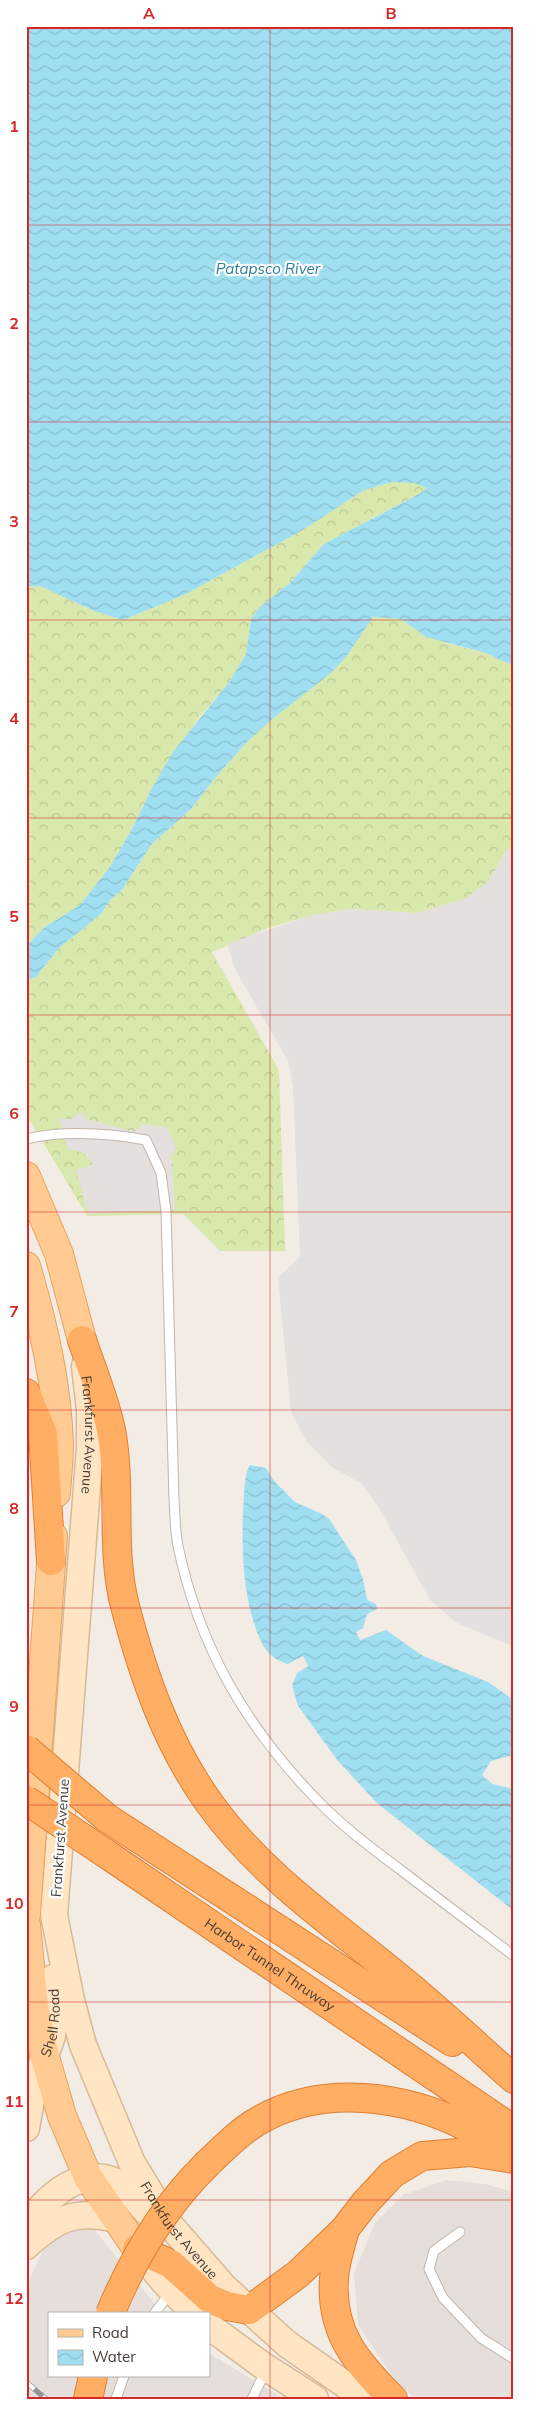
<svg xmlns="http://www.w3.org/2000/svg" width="540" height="2425" font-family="Mulish,sans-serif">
<defs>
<pattern id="forest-crowns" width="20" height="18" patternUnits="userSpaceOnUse" patternTransform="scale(1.25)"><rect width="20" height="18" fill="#d9e8ad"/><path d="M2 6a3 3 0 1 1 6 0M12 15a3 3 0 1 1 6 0" fill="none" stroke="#bcc895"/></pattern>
<pattern id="water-waves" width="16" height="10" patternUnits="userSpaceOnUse" patternTransform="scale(1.25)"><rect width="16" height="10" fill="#a0dff1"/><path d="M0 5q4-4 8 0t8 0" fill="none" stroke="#8bc0cf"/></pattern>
</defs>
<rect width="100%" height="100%" fill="#f3ece5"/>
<!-- industrial -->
<path fill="#e5deda" d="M 446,2180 L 485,2184 L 514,2192 L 514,2399 L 416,2399 L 397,2383 L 358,2325 L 354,2273 L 375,2223 L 403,2195 Z
M 66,2227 L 93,2228 L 163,2314 L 49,2314 L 49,2376 L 209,2376 L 209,2353 L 284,2399 L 26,2399 L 26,2286 L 45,2246 Z"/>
<!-- forest -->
<path fill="url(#forest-crowns)" d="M 392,482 L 414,483 L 427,487 L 421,493 L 324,544 L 290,583 L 260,607 L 251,619 L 246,654 L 230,681 L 199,718 L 152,788 L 131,831 L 109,868 L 80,905 L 45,927 L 26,946 L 26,587 L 40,586 L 94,611 L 123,620 L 184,595 L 301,531 L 364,490 Z
M 373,617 L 401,619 L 446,643 L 486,653 L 514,666 L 514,846 L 505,853 L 489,881 L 465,899 L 416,913 L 351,909 L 309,916 L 268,928 L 212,952 L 279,1070 L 285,1251 L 220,1251 L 183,1214 L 87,1216 L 26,1114 L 26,981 L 36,977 L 59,948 L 101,914 L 111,899 L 122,890 L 151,845 L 191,809 L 215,778 L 247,742 Z"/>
<!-- parking -->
<path fill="#e3e0dd" d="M 514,846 L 514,1647 L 455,1622 L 430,1600 L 378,1506 L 362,1484 L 332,1467 L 307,1442 L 291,1412 L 278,1278 L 300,1257 L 293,1087 L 288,1061 L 235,969 L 227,944 L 309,916 L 351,909 L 416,913 L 465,899 L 489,881 L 505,853 Z
M 81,1112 L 84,1114 L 84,1118 L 134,1132 L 142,1124 L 167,1128 L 176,1149 L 171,1156 L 175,1210 L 88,1214 L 76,1170 L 93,1164 L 85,1154 L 76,1150 L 68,1150 L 59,1119 L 71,1119 Z"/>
<!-- water -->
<path fill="url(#water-waves)" d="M 26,26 L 514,26 L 514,666 L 486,653 L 426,637 L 401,619 L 373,617 L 346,657 L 331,673 L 271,720 L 247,742 L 215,778 L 191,809 L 151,845 L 122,890 L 111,899 L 101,914 L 59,948 L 36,977 L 26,981 L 26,946 L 45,927 L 80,905 L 109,868 L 131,831 L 152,788 L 173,752 L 230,681 L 246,654 L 251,619 L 260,607 L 290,583 L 324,544 L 421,493 L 427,488 L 414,483 L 392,482 L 364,490 L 301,531 L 184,595 L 123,620 L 94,611 L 40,586 L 26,587 Z
M 250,1465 L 266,1468 L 274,1481 L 295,1502 L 322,1514 L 329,1519 L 356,1560 L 363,1579 L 367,1600 L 376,1604 L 377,1609 L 367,1614 L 363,1628 L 356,1632 L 360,1640 L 386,1630 L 423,1656 L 488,1682 L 514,1700 L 514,1757 L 509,1756 L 491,1761 L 482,1775 L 492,1784 L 514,1789 L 514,1911 L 378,1804 L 338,1761 L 298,1706 L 292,1685 L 297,1673 L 308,1666 L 303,1656 L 288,1664 C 277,1661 267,1654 262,1643 C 241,1601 241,1540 244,1495 C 245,1485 245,1472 250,1465 Z"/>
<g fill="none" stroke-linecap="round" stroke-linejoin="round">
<defs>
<path id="lane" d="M 26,1139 C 66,1130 106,1133 146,1140 L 161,1173 L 166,1211 L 174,1500 C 175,1515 175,1531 178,1546 C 199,1647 246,1727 318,1801 C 343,1827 373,1849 402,1871 C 439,1899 477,1928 514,1956
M 460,2232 L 434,2251 L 429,2269 L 443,2298 L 481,2338 L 514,2359
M 154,2314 L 170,2293
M 116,2399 L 124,2376
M 252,2399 L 266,2370"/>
<g id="secondary">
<path id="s1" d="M 85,1366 L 90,1410 L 90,1448 L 54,1915 L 71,2000 L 83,2045 L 132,2163 L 170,2225 L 224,2287 L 287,2344 L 366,2399"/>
<path id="s2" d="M 26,2128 L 33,2089 L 52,2036 L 55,2012 L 53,1978"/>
<path d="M 26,2228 C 43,2198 85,2161 121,2185 C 133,2193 142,2209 153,2218"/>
<path d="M 26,2246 C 56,2219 74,2209 115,2219"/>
<path d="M 137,2249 L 165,2283 L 195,2314"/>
<path d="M 209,2326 L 262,2365 L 315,2399"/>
</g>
<path id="primary" d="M 26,1176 L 59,1254 L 82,1340
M 26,1266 C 43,1324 57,1383 59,1444 C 59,1460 57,1477 56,1493
M 26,1914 L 53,1536
M 26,1925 L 34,2006 L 45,2057 L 62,2116 L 88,2177 L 137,2249"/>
<g id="highway">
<path d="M 82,1340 C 92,1370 105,1400 111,1430 C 122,1488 110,1549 125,1606 C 143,1675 167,1745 210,1804 C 263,1878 340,1928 409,1986 C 445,2016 479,2048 514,2079"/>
<path d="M 26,1393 L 43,1434 L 51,1561"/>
<path d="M 107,1818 L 452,2042"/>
<path id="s3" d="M 105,1853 L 514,2130"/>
<path d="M 208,2163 C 224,2148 239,2132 258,2121 C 323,2083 406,2095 471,2129 C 484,2136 497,2146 509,2154"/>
<path d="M 345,2229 C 341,2245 335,2262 334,2278 C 330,2333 357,2363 393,2399"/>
<path d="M 137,2249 L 171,2264 L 210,2299 L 227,2306 L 249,2310 L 298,2274 L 345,2229 L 365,2203 L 392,2174 L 422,2156 L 470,2152 L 514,2159"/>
<path d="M 88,2399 L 93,2376"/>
</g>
</defs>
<!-- lane casing -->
<use href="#lane" stroke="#c1b5ab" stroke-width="11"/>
<!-- secondary casing -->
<use href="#secondary" stroke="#d7b996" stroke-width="29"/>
<!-- primary casing -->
<use href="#primary" stroke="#e5a461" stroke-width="30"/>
<!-- highway casing -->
<use href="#highway" stroke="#df7f33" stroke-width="30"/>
<!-- lane -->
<use href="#lane" stroke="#fff" stroke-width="9"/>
<!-- secondary -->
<use href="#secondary" stroke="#ffe5c3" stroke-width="26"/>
<!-- primary -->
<use href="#primary" stroke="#ffcb92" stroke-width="28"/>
<!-- highway -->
<use href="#highway" stroke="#ffae64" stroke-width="28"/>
<defs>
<path id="rail" d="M 26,2382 L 46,2399"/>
</defs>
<!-- rail casing -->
<use href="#rail" stroke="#959595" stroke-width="5.5"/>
<!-- rail -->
<use href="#rail" stroke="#fff" stroke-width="4" stroke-dasharray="11" stroke-linecap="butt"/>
<defs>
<path id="highway-bridge" d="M 26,1749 L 107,1818
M 26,1800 L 105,1853
M 110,2314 C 133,2258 165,2205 208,2163"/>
</defs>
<!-- highway-bridge casing -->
<use href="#highway-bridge" stroke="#df7f33" stroke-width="30" stroke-linecap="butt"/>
<!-- highway-bridge -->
<use href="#highway-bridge" stroke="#ffae64" stroke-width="28"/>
</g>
<!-- grid -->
<path fill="none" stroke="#d62828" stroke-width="1" stroke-opacity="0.55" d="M 270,26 L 270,2399M 26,225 L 514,225M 26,422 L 514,422M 26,620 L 514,620M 26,818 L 514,818M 26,1015 L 514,1015M 26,1212 L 514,1212M 26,1410 L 514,1410M 26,1608 L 514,1608M 26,1805 L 514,1805M 26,2002 L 514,2002M 26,2200 L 514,2200"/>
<g text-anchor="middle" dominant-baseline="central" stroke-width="4.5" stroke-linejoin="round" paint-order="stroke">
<!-- street labels -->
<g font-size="14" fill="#453c35" stroke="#fff">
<text stroke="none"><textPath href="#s1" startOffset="69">Frankfurst Avenue</textPath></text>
<text transform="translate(60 1838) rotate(-86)">Frankfurst Avenue</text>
<text stroke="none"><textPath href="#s3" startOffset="199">Harbor Tunnel Thruway</textPath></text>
<text stroke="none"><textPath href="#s2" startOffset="109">Shell Road</textPath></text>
<text stroke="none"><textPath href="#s1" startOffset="894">Frankfurst Avenue</textPath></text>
</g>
<!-- water labels -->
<g font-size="15" font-style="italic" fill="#29809a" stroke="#fff">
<text x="268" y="268">Patapsco River</text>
</g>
</g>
<!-- border -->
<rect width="540" height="2425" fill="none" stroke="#ffffff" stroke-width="55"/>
<!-- legend -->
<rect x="48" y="2312" width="162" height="65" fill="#ffffff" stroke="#b5b1ae"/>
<rect x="58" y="2329" width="25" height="8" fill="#ffcb92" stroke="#b5b1ae"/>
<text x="92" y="2338" font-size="15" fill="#453c35">Road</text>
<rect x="58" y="2350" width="25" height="15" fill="url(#water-waves)" stroke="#b5b1ae"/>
<text x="92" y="2362" font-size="15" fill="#453c35">Water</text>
<rect x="28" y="28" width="484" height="2370" fill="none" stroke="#d62828" stroke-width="2"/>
<g font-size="16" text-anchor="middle" font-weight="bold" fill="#d62828">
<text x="149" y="19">A</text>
<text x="391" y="19">B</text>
<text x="14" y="132">1</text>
<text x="14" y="329">2</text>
<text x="14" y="527">3</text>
<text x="14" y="724">4</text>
<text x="14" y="922">5</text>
<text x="14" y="1119">6</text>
<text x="14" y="1317">7</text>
<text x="14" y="1514">8</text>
<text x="14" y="1712">9</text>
<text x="14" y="1909">10</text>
<text x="14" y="2107">11</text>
<text x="14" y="2304">12</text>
</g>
</svg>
